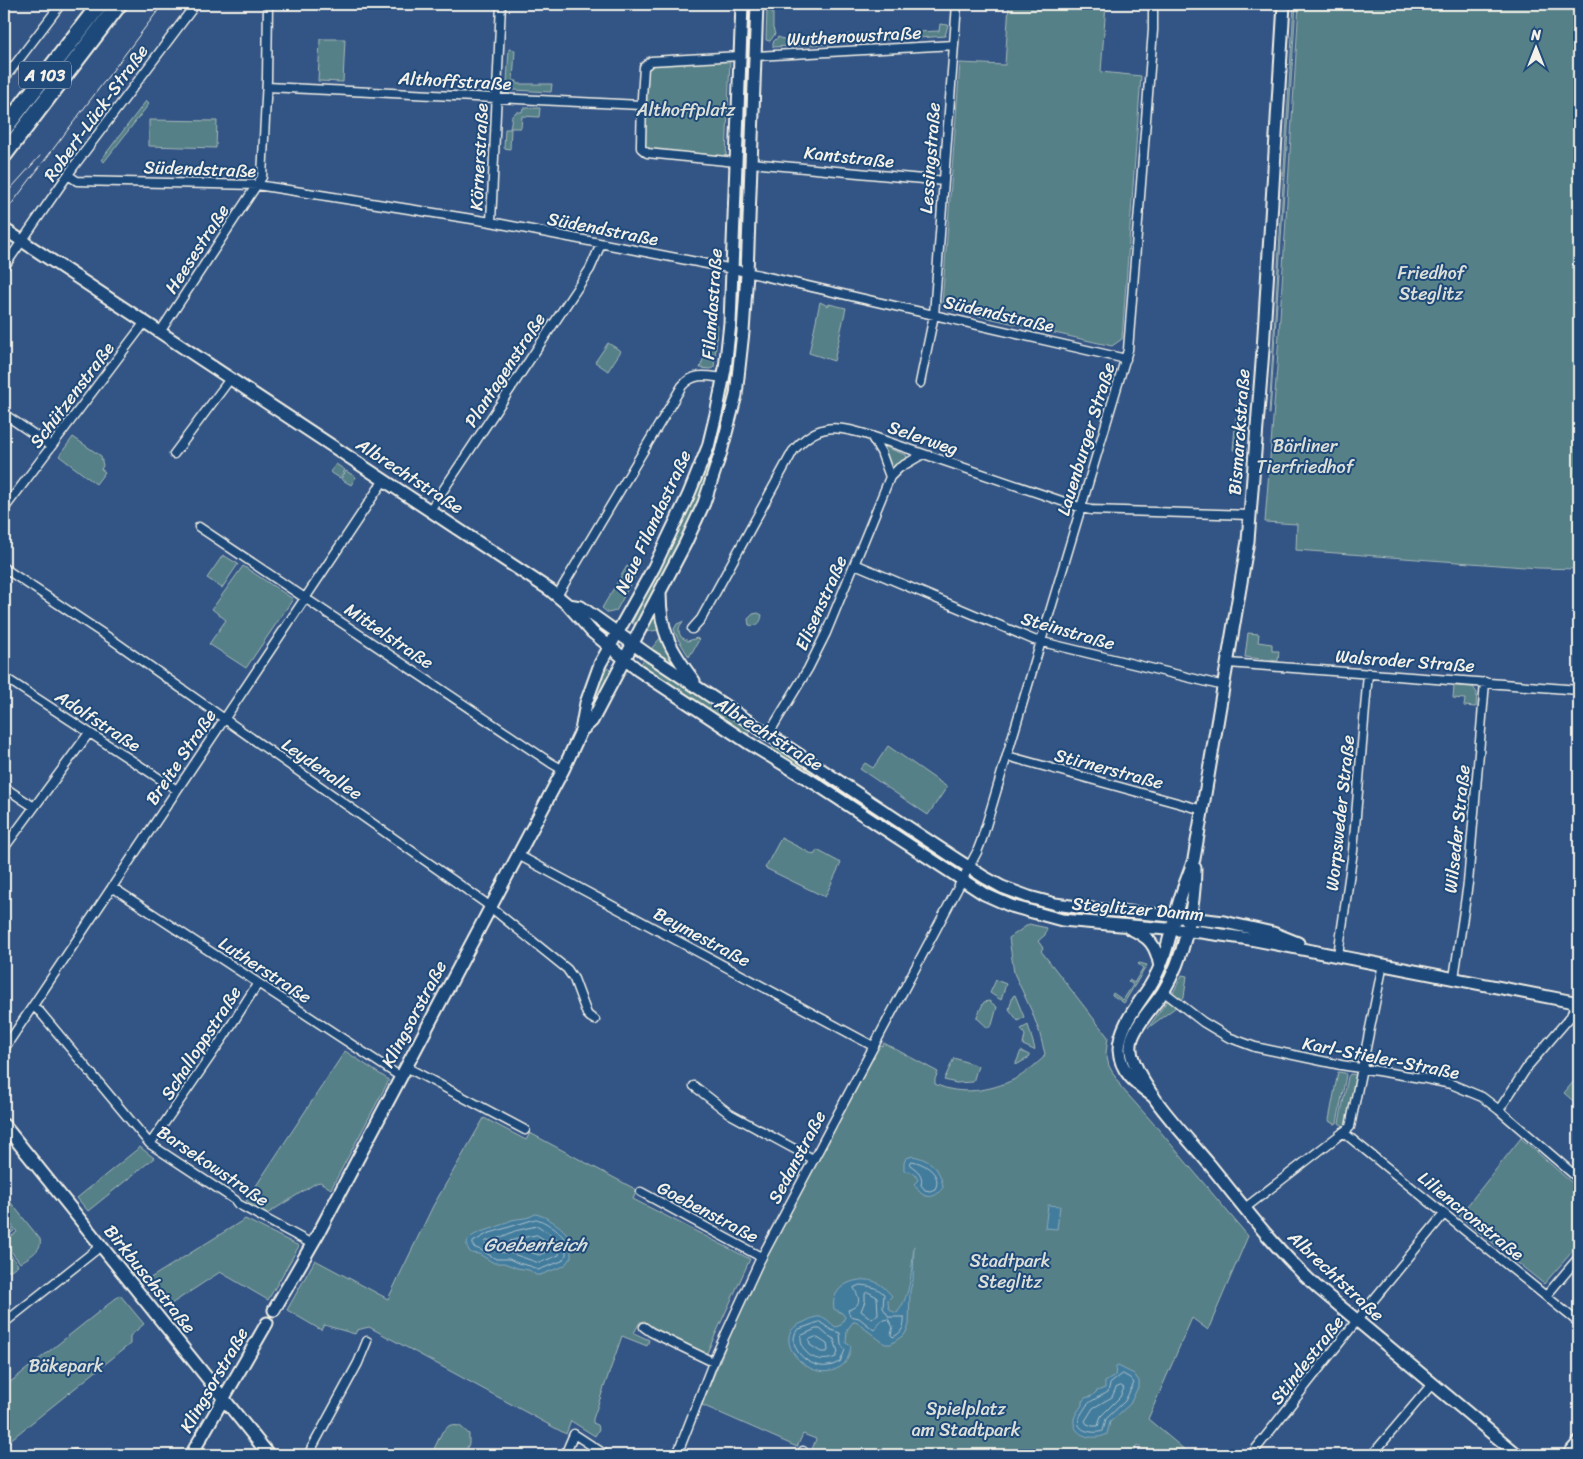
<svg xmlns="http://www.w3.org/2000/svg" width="1583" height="1459" font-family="Sriracha,sans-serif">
<rect width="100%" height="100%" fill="#335585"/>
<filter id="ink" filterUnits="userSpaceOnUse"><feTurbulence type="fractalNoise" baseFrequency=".02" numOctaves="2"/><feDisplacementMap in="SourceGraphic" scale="10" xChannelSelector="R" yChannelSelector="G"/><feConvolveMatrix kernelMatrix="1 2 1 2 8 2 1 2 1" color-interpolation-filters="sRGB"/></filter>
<g filter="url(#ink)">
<!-- green -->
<path fill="#578087" stroke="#a6b8b8" d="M 747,4 L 752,4 L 751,43 L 747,43 Z
M 1009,4 L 1106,4 L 1101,72 L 1141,76 L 1122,339 L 1112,346 L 944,308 L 942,304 L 960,63 L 1005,65 Z
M 1294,4 L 1296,4 L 1270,414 L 1269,414 Z
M 1299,4 L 1579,4 L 1579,569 L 1538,568 L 1296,550 L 1297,524 L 1265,522 L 1277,367 Z
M 767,8 L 773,8 L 773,28 L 775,34 L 770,41 L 766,40 Z
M 940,24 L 948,25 L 945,36 L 918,38 L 917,32 L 939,31 Z
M 898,32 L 904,32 L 904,39 L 883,40 L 883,34 L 897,33 Z
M 878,33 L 880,34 L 880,40 L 859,42 L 858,35 L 873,35 L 874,34 Z
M 849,35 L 855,35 L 856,42 L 835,43 L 834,37 Z
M 778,37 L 786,40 L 807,38 L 808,45 L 773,47 L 773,42 Z
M 816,37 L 831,37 L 832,44 L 810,45 L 810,38 Z
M 320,39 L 345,39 L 343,82 L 318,81 Z
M 509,49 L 515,50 L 513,81 L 517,81 L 517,84 L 552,84 L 551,92 L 514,90 L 507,82 Z
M 745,50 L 750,50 L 745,169 L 741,169 Z
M 730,60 L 726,158 L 648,150 L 644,148 L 646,70 L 654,64 Z
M 146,101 L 149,104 L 104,162 L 101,160 Z
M 523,108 L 540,108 L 539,117 L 522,116 L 521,128 L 511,128 L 510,149 L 504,148 L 505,129 L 510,129 L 512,116 L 516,112 L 522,112 Z
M 149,120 L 217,121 L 216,148 L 149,146 Z
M 740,175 L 745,175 L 741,260 L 738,260 Z
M 735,288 L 740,289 L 739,325 L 734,368 L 729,367 Z
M 820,302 L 828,306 L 829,304 L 846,308 L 834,361 L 809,353 Z
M 714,324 L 717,324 L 718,326 L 714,367 L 711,369 L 700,368 L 709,343 L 706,338 Z
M 608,343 L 621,351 L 608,371 L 595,362 Z
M 729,373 L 733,373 C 725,418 715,461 698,502 C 681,545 657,585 635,625 L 632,623 L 660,565 Z
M 1239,383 L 1244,383 L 1242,410 L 1237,410 Z
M 1236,417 L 1242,418 L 1239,450 L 1233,450 Z
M 73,437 L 101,456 L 103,466 L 101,469 L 105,472 L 96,484 L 59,456 Z
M 885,447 L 906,455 L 907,457 L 892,468 L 883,450 Z
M 336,464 L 345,470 L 340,478 L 330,472 Z
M 346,471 L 356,477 L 351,485 L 341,479 Z
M 223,555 L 238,564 L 222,588 L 207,578 Z
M 243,566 L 293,599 L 246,668 L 209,644 L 226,620 L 212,609 Z
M 627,566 L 637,572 L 616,611 L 608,613 L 602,608 Z
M 655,612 L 656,612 L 659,630 L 645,632 Z
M 758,613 L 762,615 C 761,623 757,627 749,625 L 748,619 L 753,614 Z
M 684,621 C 678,626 678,631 681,637 L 688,641 L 697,638 L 699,640 L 689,657 L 677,637 L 674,629 L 677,624 Z
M 1248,633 L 1259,634 L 1258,642 L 1272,644 L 1272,651 L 1279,651 L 1278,661 L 1245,657 Z
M 661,637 L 675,663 L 674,664 L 651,649 Z
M 644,659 L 751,730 L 747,735 L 641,664 Z
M 604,666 L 612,671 L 590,709 L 587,717 Z
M 1454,686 L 1473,687 L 1477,693 L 1476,707 L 1464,706 L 1465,699 L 1453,698 Z
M 888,746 L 947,787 L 928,815 L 860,769 L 865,763 L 873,768 Z
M 773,747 L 776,747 L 950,862 L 948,865 L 840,792 L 772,751 Z
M 781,838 L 814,855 L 817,850 L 841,863 L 825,897 L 765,868 Z
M 979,881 C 1032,913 1087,915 1148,919 L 1147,922 C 1116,919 1084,919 1054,913 C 1027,907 1002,896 977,884 Z
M 1029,924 L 1047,928 L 1045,935 L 1038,941 L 1043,948 L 1041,951 L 1108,1037 L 1106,1053 L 1109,1066 L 1121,1087 L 1154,1124 L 1248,1236 L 1208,1330 L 1192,1318 L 1148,1419 L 1191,1455 L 1151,1455 L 1137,1445 L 1133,1455 L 817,1455 L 811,1452 L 816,1439 L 803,1434 L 797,1447 L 702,1405 L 734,1326 L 753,1287 L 752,1285 L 879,1044 L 882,1046 L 884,1043 L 938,1072 L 935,1079 L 935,1084 C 960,1096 991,1091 1015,1079 C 1025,1074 1034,1066 1043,1058 L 1045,1054 L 1039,1031 L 1032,1012 L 1014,973 L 1009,938 Z
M 1172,944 L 1177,944 L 1165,977 L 1132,1029 L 1132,1068 L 1130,1070 L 1124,1055 L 1124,1039 Z
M 1139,963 L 1147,965 L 1124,1003 L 1112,995 L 1113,993 L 1123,1000 L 1133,985 L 1128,981 L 1129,980 L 1134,983 L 1143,968 L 1138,964 Z
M 1182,975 L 1187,976 L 1184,997 L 1181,1001 L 1173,993 Z
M 996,980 L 1006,984 L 1001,1000 L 990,993 Z
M 1015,995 L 1024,1017 L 1018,1021 L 1009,1009 L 1013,996 Z
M 989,1001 L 997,1007 L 992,1025 L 988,1028 L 977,1018 L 977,1016 L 984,1002 Z
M 1167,1001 L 1170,1001 L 1176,1007 L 1148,1028 Z
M 1028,1025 L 1035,1049 L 1034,1050 L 1023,1045 L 1025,1035 L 1021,1029 Z
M 345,1051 L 389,1080 L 331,1189 L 320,1182 L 316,1183 L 267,1214 L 246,1201 Z
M 1021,1051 L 1029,1055 L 1030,1057 L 1016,1065 L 1016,1063 Z
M 954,1058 L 978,1066 L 973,1082 L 956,1083 L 944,1080 Z
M 1338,1072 L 1345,1073 L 1346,1075 L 1337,1123 L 1335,1124 L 1330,1122 L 1329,1120 Z
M 1350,1074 L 1357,1075 L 1347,1124 L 1343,1126 L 1339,1123 L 1348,1077 Z
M 1579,1075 L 1579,1106 L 1564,1093 Z
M 484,1118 L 526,1140 L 530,1133 L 637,1190 L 633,1199 L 750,1259 L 706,1355 L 652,1329 L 645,1321 L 640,1322 L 634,1333 L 649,1340 L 647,1346 L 622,1336 L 593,1419 L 593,1423 L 598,1425 L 599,1429 L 595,1436 L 571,1421 L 566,1434 L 369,1327 L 357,1330 L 355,1334 L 324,1325 L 321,1330 L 287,1310 L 315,1260 L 388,1299 L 433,1206 Z
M 1521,1138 L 1579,1189 L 1579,1244 L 1544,1284 L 1459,1216 Z
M 140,1147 L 154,1158 L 88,1211 L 77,1198 Z
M 4,1194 L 40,1239 C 43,1251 28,1257 20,1263 L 4,1242 L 17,1232 L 4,1215 Z
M 4,1218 L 14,1231 L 4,1238 Z
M 245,1219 L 299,1246 L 268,1300 L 220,1272 L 165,1308 L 144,1282 Z
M 4,1245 L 18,1265 L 11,1270 L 4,1272 Z
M 120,1295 L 144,1324 L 130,1336 L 130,1344 L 4,1445 L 4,1387 Z
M 450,1425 L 460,1426 L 469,1434 L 469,1444 L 463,1455 L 437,1455 L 438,1453 L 434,1449 L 442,1432 Z"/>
<!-- water -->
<path fill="#427b9d" stroke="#89aabb" d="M 913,1156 C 931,1160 940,1168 943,1187 C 939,1194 931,1200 922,1194 C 919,1192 916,1187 914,1184 L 918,1180 C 915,1173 912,1171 904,1171 L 904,1163 L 906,1158 Z
M 1048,1205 L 1060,1206 L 1057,1229 L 1045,1228 Z
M 535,1214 C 545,1215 568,1230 570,1240 C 571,1245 571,1252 571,1257 L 564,1266 L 540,1275 L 536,1275 L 529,1270 L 517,1268 L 504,1263 L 494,1263 L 479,1254 L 471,1253 C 457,1237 483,1231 494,1228 C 500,1226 506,1222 512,1220 C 520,1218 528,1219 535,1214 Z
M 914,1246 L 913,1280 L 910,1291 L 909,1325 L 905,1334 L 891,1344 L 885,1344 L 856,1322 L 853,1322 L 847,1330 L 846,1343 L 851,1346 C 850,1352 848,1360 844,1364 C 841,1367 838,1368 834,1370 C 805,1381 769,1335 802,1323 C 807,1321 814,1316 820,1317 C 827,1317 831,1325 836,1327 L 841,1325 L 845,1317 L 842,1313 L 834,1309 C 830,1287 854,1276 873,1281 C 881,1284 886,1289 892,1296 L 888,1300 C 888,1308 889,1311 897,1313 C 912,1293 911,1270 914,1246 Z
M979 1266a6 6 0 1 1 12 0a6 6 0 1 1-12 0Z
M 1118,1366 L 1134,1374 L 1139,1381 L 1139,1385 L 1130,1404 L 1110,1422 L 1107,1434 C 1095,1441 1072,1437 1074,1419 C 1075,1414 1079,1410 1082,1405 L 1082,1402 L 1085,1398 L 1092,1396 L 1097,1391 L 1105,1388 L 1105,1382 L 1115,1376 L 1116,1367 Z"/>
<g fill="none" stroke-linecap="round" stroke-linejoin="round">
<!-- shore -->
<path stroke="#adc2ca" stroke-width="1" d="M 912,1161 C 924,1163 943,1174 935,1189 L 930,1191 L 925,1190 L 921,1185 C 924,1175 917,1170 910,1165 Z
M 536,1219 C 544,1220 564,1234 566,1242 C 566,1246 566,1251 566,1255 L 562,1261 L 538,1270 L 530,1266 L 518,1263 L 509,1259 L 496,1259 L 481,1250 L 473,1247 L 473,1242 L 487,1234 Z
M 538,1226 C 551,1235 562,1238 559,1255 L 539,1263 L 510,1253 L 498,1252 L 485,1244 L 486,1241 L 499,1238 L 515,1231 Z
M 537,1235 L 551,1244 L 551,1250 L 539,1255 L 520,1249 L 510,1244 L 510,1241 L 517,1239 Z
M 860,1285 C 869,1286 877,1287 884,1294 L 883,1308 L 889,1317 L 904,1317 C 905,1326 902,1333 893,1337 L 891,1335 L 893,1327 L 888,1319 L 880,1321 L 876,1329 L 874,1330 L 859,1318 L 850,1316 L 848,1310 C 862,1305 860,1299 854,1288 Z
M 868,1292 L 877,1297 L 878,1314 L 872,1319 L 861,1311 L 865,1301 L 865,1294 Z
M 820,1322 L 831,1330 L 840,1333 L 841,1344 L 845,1350 L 840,1362 C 836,1363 832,1366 828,1366 C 810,1369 785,1348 797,1330 Z
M 816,1329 L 820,1329 L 827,1335 L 834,1339 L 838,1352 L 836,1357 C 819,1364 800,1356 801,1336 Z
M 816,1337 L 827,1344 L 828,1350 L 827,1352 L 821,1352 L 810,1345 L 809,1340 Z
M 1123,1374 L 1130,1378 L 1134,1383 L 1125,1401 L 1106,1419 L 1103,1431 C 1095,1434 1075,1432 1079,1419 C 1080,1415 1085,1408 1087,1405 C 1090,1401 1103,1395 1108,1392 L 1110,1384 Z
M 1121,1386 L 1124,1388 L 1120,1397 L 1101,1416 L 1098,1426 L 1092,1426 L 1087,1424 L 1085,1421 L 1093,1408 L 1112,1397 L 1116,1388 Z"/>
<defs>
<path id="street" d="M 756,56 L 954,45
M 4,79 L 61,4
M 267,87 L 641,105
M 736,162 L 647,153 L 641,148 L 641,144 L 642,97 L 644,67 L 651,61 L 740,56
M 751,163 L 944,181
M 68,175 L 77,181 L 257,185 L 491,222 L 733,269 L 1126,359
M 491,222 L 501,4
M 4,267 L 74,166 L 192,9 L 193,4
M 160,332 L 262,177 L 267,79 L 268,4
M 920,383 L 934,315 L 957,4
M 4,414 L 51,446
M 871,436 L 881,452 L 890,477
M 174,454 L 230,379
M 4,509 L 145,322
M 430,510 L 590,269 L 601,244
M 199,527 L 551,763 L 563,770
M 855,564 L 1034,640 L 1224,686
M 4,568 L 114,641 L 484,902 L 567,969 L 574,979 L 587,1014 L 590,1017 L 595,1020
M 557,596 L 682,386 C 694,372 707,376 724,378
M 692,629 L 701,619 L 793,451 C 818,422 837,425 871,436 L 1082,508 L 1091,510 L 1250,515
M 1228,663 L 1579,690
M 4,677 L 177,790
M 768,735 L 808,669 L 826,633 L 890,477 L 899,468 L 923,454
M 1007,756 L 1203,810
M 4,787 L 34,807
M 4,848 L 89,733
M 518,855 L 873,1046
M 112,887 L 401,1077
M 1338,955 L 1353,851 L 1368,673
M 1454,978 L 1468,883 L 1485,682
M 1163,991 L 1203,1022 L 1228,1037 L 1255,1047 L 1341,1065 L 1427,1079 L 1451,1084 L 1470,1092 L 1482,1097 L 1499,1110 L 1579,1179
M 33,1006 L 40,1012 L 150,1144 L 235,1200 L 238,1204 L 312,1244
M 4,1049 L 384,480
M 406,1067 L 525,1130
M 694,1086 L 730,1114 L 813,1159
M 1499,1110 L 1528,1066 L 1571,1016 L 1576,1002
M 1343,1132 L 1579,1323
M 150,1144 L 223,1038 L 258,983
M 641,1192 L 761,1257
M 1245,1208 L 1350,1127 L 1383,964
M 1546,1296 L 1579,1257
M 4,1323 L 101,1246
M 644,1327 L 651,1332 L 713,1362
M 71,1455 L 75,1454 L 77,1455
M 308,1455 L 358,1363 L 367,1341
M 565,1455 L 574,1434 L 606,1455
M 677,1455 L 716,1355 L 758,1264 L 977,852 L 982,839 L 1128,350 L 1153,30 L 1153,4
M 802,1455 L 803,1451
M 1251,1455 L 1366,1309 L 1444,1214
M 1372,1455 L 1432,1384"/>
<path id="secondary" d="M 4,229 L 550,590 L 568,605 L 592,632 L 638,670 L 747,742 L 816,784 L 984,894 L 1011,906 L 1062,920 L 1201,932 L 1250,939 L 1579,1003
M 660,593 C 660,633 671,650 694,681
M 568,605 L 581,607 L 650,656 L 953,857 L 984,877 L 1002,887 L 1029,897 L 1055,904 L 1093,909 L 1162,915 L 1224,922 L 1273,933 L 1298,943
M 581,731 L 592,721 L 685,544 L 704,503 L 721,452 L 736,395 L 743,332 L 747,273 L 757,4
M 1195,868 C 1195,908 1184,958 1163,992 C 1154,1006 1137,1023 1132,1039 C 1130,1046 1131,1055 1134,1062 C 1148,1098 1185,1135 1210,1165 C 1244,1207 1276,1250 1317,1287 L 1518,1455
M 1129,928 C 1149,937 1156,944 1160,967
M 1154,1097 C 1138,1085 1120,1073 1119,1050 C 1119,1026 1138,1005 1150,986 C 1167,959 1171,928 1180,899 C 1184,885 1190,872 1194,859 L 1248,541 L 1263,350 L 1284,4
M 4,1125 L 269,1455
M 274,1310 L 318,1234 L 563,770 L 581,731 L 586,703 L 600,664 L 654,567 L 688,496 L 708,447 L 717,410 L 725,369 L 730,323 L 742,4
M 191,1455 L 267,1323
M 1568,1455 L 1579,1442"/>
<path id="highway" d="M 4,129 L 100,4
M 4,155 L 119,4"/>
</defs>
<!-- street casing -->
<use href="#street" stroke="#f4f1e8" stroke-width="11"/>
<!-- secondary casing -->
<use href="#secondary" stroke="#f4f1e8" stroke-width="15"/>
<!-- highway casing -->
<use href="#highway" stroke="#f4f1e8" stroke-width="19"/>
<!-- street -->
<use href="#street" stroke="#1f4a7a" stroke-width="8"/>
<!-- secondary -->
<use href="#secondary" stroke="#1f4a7a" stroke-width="11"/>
<!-- highway -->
<use href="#highway" stroke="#1f4a7a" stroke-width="15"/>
<!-- tram -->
<path stroke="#f4f1e8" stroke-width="1" d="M 4,196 L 40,156
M 4,214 L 163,4"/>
</g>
</g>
<g text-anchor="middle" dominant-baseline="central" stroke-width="4" stroke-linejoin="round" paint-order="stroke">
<!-- shield labels -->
<rect fill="#1f4a7a" stroke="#b4bfc7" stroke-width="1" x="19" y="61.5" width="52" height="27" rx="4"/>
<g font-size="16" font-weight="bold" fill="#f4f1e8">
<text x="45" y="75">A 103</text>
</g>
<!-- street labels -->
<g font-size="18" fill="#f4f1e8" stroke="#1f4a7a">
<text transform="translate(854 36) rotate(-3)">Wuthenowstraße</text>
<text transform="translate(455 81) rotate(3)">Althoffstraße</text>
<text transform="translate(96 113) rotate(-54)">Robert-Lück-Straße</text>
<text transform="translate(479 157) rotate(-87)">Körnerstraße</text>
<text transform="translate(849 157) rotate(6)">Kantstraße</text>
<text transform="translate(930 158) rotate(-86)">Lessingstraße</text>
<text transform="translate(200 169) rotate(2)">Südendstraße</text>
<text transform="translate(603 229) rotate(11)">Südendstraße</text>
<text transform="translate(197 249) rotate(-57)">Heesestraße</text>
<text transform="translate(712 304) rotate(-86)">Filandastraße</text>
<text transform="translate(999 314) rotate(13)">Südendstraße</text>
<text transform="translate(505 370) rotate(-57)">Plantagenstraße</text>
<text transform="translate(72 395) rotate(-53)">Schützenstraße</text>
<text transform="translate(1239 432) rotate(-86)">Bismarckstraße</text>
<text transform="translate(923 438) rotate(19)">Selerweg</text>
<text transform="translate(1086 439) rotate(-73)">Lauenburger Straße</text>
<text transform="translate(410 476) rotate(33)">Albrechtstraße</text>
<text transform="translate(653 522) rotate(-65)">Neue Filandastraße</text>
<text transform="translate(821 603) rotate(-66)">Elisenstraße</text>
<text transform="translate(1068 631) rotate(16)">Steinstraße</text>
<text transform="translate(389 636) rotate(34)">Mittelstraße</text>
<text transform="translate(1405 661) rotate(4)">Walsroder Straße</text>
<text transform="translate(98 721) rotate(33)">Adolfstraße</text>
<text transform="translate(769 734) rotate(32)">Albrechtstraße</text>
<text transform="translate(181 757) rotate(-56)">Breite Straße</text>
<text transform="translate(322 769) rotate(35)">Leydenallee</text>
<text transform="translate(1109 769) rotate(15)">Stirnerstraße</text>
<text transform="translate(1340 813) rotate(-84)">Worpsweder Straße</text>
<text transform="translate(1457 829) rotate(-84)">Wilseder Straße</text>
<text transform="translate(1138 909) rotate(5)">Steglitzer Damm</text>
<text transform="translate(702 937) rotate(28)">Beymestraße</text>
<text transform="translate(265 970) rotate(33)">Lutherstraße</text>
<text transform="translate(414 1014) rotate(-62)">Klingsorstraße</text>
<text transform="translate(201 1043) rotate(-57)">Schalloppstraße</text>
<text transform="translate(1381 1058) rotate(11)">Karl-Stieler-Straße</text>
<text transform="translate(797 1157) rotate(-62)">Sedanstraße</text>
<text transform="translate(213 1166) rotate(34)">Barsekowstraße</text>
<text transform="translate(708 1212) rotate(28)">Goebenstraße</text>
<text transform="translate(1471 1216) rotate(39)">Liliencronstraße</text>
<text transform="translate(1336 1276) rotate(43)">Albrechtstraße</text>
<text transform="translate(150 1279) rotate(51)">Birkbuschstraße</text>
<text transform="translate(1307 1360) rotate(-52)">Stindestraße</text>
<text transform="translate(214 1380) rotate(-60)">Klingsorstraße</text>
</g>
<!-- park labels -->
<g font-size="18" fill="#dce0d9" stroke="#1f4a7a">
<text x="686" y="110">Althoffplatz</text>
<text x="1431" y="273">Friedhof<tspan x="1431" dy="21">Steglitz</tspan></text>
<text x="1305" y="446">Bärliner<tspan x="1305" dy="21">Tierfriedhof</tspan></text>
<text x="1010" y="1261">Stadtpark<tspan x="1010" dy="21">Steglitz</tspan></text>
<text x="66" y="1366">Bäkepark</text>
<text x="966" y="1409">Spielplatz<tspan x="966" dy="21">am Stadtpark</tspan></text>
</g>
<!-- water labels -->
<g font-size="19" font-style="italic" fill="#d9dfdd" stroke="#1f4a7a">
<text x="535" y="1244">Goebenteich</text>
</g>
</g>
<!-- margin -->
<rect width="1583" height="1459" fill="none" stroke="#1f4a7a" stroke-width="20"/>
<rect x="10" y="10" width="1563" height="1439" fill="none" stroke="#f4f1e8" stroke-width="2" filter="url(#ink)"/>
<!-- north arrow -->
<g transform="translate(1536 48)" stroke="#1f4a7a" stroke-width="4" paint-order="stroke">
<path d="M0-4L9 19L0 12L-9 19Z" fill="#f4f1e8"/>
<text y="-8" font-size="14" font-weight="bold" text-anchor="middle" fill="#f4f1e8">N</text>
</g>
</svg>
